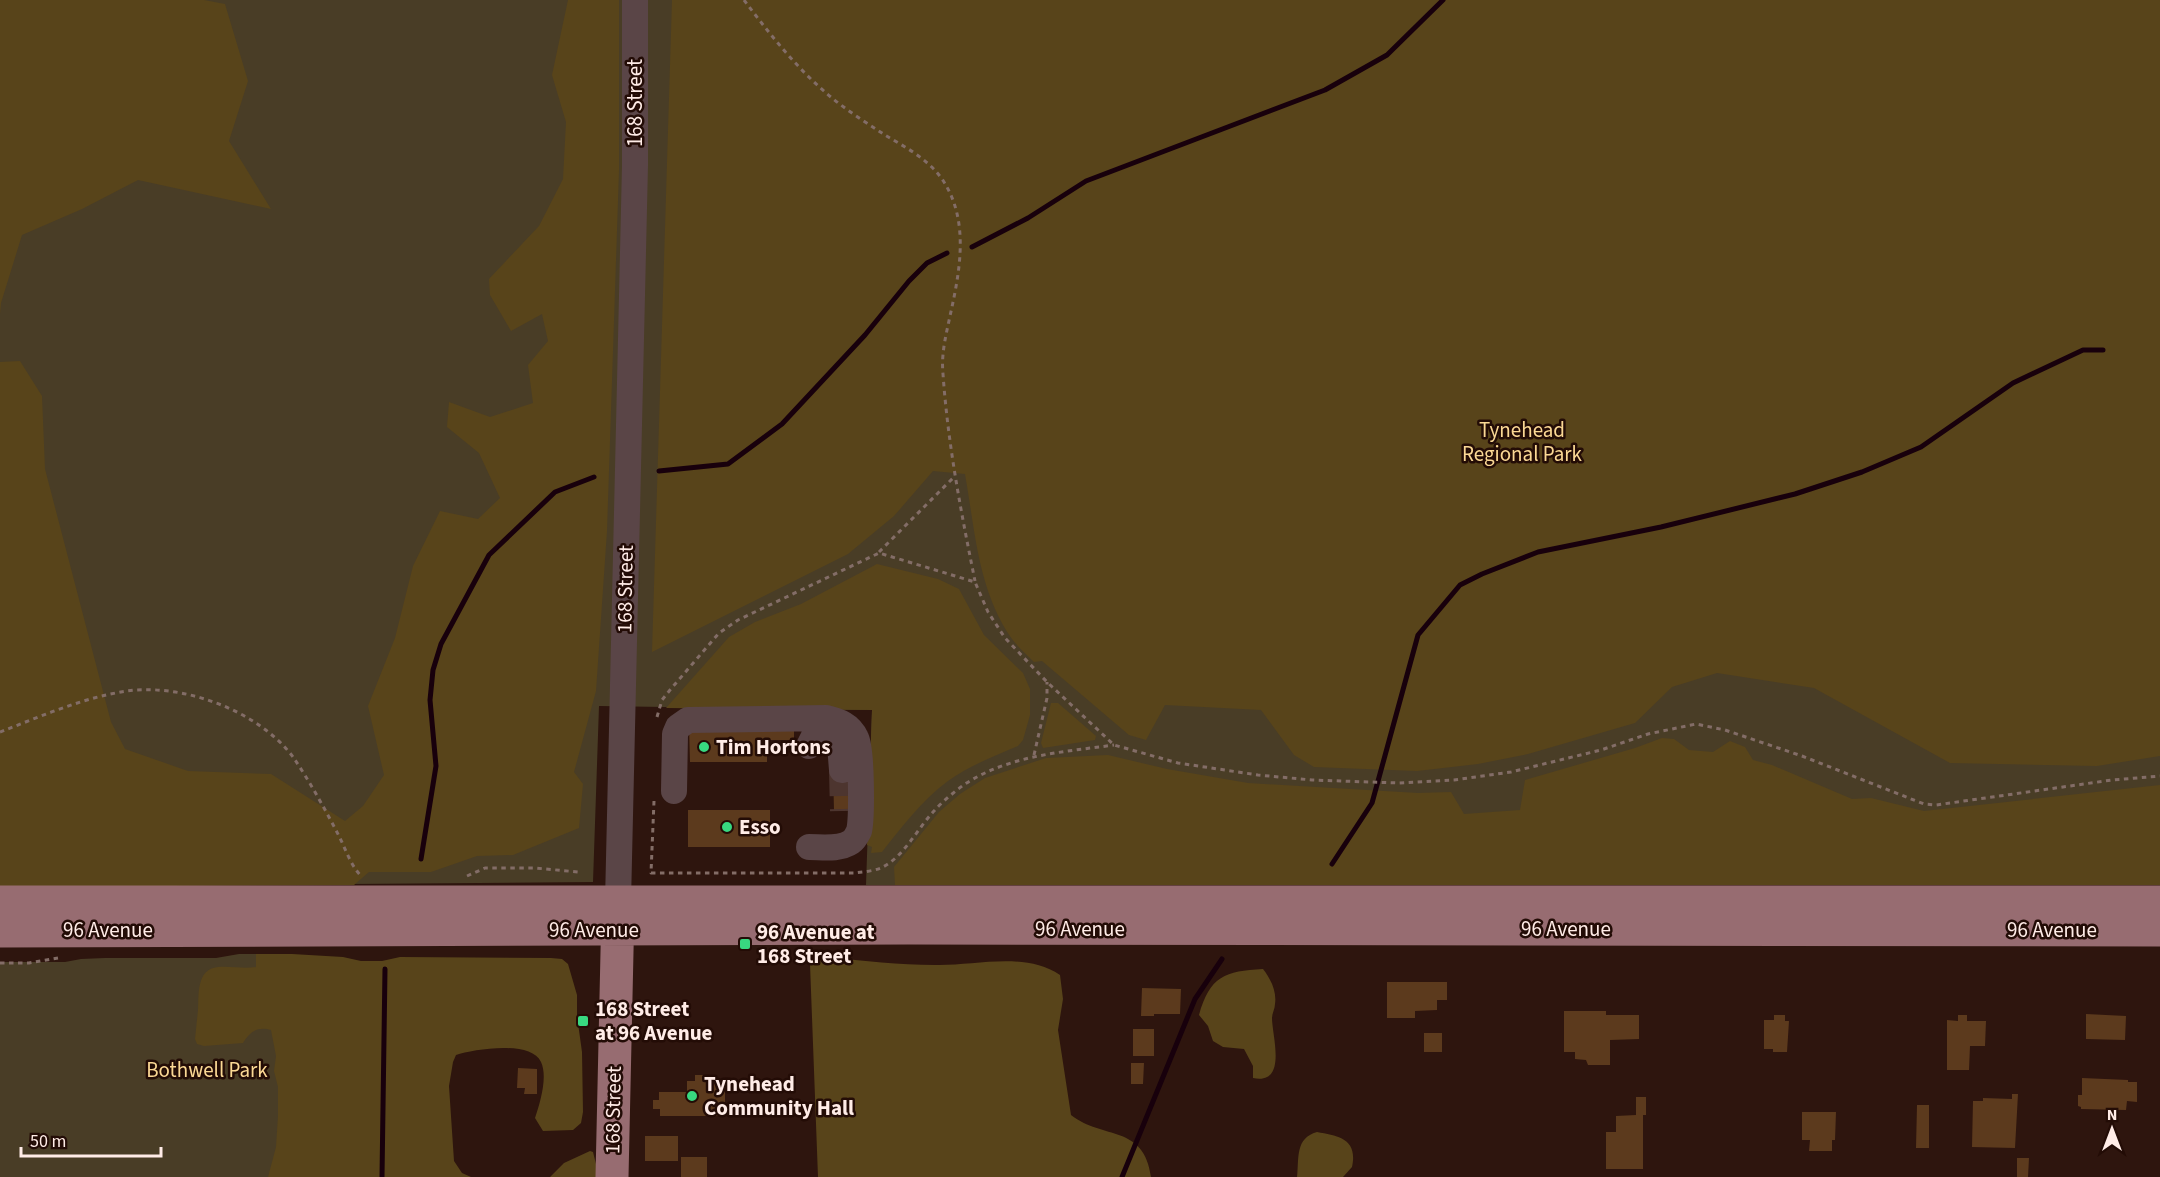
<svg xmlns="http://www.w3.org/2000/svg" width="2160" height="1177" font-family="'Source Sans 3',sans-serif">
<rect width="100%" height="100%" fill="#2e150e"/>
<!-- green -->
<path fill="#493d26" d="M 0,0 L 2160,0 L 2160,885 L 866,885 L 872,710 L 599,706 L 593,882 L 0,887 Z
M 239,954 L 256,954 L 256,959 L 412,1177 L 0,1177 L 0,962 L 65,962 L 81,959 L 105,958 L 216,958 Z"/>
<!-- forest -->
<path fill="#58441a" d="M 0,0 L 204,0 L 225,4 L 248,81 L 229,141 L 271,209 L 138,180 L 82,209 L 22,235 L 1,303 L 0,314 Z
M 568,0 L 619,0 L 619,170 L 607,531 L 596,691 L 574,772 L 583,784 L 579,828 L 513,855 L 477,856 L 431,872 L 369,872 L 354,885 L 0,887 L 0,362 L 20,361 L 42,396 L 45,469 L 111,722 L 125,749 L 188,771 L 271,774 L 345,821 L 363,806 L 384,775 L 368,706 L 395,638 L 413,566 L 440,511 L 478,519 L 500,498 L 479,453 L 447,427 L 449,402 L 490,417 L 533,403 L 528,365 L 548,341 L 542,314 L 511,331 L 490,295 L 489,279 L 539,226 L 563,179 L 566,122 L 552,75 Z
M 672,0 L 2160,0 L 2160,756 L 2097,766 L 1950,763 L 1814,688 L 1717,673 L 1672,687 L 1635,723 L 1528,754 L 1478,764 L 1417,771 L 1314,767 L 1294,755 L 1261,710 L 1165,705 L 1146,740 L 1129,735 L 1042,661 L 1034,662 C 1027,655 1018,647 1012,639 C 978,591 975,530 965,474 L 933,471 L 894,516 L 848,554 L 652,652 Z
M 877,564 L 938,579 L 959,589 L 984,635 L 1023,673 L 1030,689 L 1030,715 L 1023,740 L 1018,746 C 994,756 969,766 948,781 C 922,800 901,828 882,852 L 871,853 L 872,847 L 867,845 L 872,710 L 666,708 L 729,637 L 755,622 L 801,604 Z
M 1051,703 L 1058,703 L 1096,736 L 1095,740 L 1043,748 L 1041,743 Z
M 1662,738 L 1674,739 L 1689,750 L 1713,752 L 1730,741 L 1745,747 L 1753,760 L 1772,765 L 1852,799 L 1871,798 L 1924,811 L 2160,785 L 2160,885 L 895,885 L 894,867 L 939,812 L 960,794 L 985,778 L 1046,758 L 1108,755 L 1167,769 L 1248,783 L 1418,793 L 1451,792 L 1464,814 L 1520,810 L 1525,780 L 1635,748 Z
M 256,954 L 292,954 L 343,957 L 361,961 L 382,961 L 400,957 L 551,958 L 562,959 L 568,964 L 577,995 L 577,1016 L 582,1052 L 583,1112 L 581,1123 L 573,1130 L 543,1131 L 535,1118 C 540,1103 548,1077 541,1062 C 531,1040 474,1049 456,1055 L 453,1062 L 449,1086 L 454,1161 L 462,1173 L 471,1177 L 268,1177 L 276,1147 L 278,1116 L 278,1087 L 274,1071 L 276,1056 L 271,1030 C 257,1026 250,1032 243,1043 L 204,1046 L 197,1044 L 195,1039 C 196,1029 197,1020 198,1010 C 199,995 196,969 218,967 C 231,966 243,969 256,967 Z
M 829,957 C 864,961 899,965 935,965 C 975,966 1024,951 1060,975 L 1063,999 L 1058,1030 L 1071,1115 C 1103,1140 1144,1124 1151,1177 L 818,1177 L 810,964 Z
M 1263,969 C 1270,978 1277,991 1275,1004 C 1275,1009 1272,1013 1272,1018 C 1272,1036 1288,1085 1253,1078 L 1253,1066 L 1244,1049 L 1223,1047 L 1213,1041 L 1208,1026 L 1199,1015 C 1210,976 1225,971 1263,969 Z
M 1317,1132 C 1339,1136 1358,1139 1352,1167 L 1343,1177 L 1297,1177 C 1299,1158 1295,1138 1317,1132 Z
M 590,1151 L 593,1152 L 596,1164 L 596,1177 L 550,1177 L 564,1163 Z"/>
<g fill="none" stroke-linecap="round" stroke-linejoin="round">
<!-- stream -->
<path stroke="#18000c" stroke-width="5" d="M 972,247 L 1028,218 L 1086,181 L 1325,90 L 1387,55 L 1443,0
M 659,471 L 728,464 L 782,424 L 865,335 L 909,281 L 927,263 L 947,253
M 421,859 L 436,766 L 430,700 L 433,670 L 441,644 L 489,555 L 555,492 L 594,477
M 1332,864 L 1372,803 L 1418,635 L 1460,585 L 1482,574 L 1538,552 L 1661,527 L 1795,494 L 1862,472 L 1921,447 L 2013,383 L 2083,350 L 2103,350
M 382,1177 L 385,969
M 1122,1177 L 1195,999 L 1222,959"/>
</g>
<!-- building -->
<path fill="#5c3a1d" d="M 794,723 L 794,740 L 767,740 L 767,762 L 690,762 L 689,725 Z
M 833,770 L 856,770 L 856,810 L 834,811 Z
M 688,810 L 770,810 L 770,847 L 688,847 Z
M 1387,982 L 1447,982 L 1447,1000 L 1437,1000 L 1437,1010 L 1415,1011 L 1415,1018 L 1387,1018 Z
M 1142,988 L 1181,989 L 1180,1014 L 1154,1014 L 1154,1016 L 1141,1016 Z
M 1564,1011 L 1606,1011 L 1606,1015 L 1639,1015 L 1639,1039 L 1610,1040 L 1610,1065 L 1588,1065 L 1586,1060 L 1575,1059 L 1575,1052 L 1564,1052 Z
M 2086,1014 L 2126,1016 L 2125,1040 L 2086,1039 Z
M 1774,1015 L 1785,1015 L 1785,1021 L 1789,1021 L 1787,1052 L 1773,1052 L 1773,1049 L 1764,1049 L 1764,1020 L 1774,1020 Z
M 1958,1015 L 1967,1015 L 1967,1021 L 1986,1021 L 1985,1046 L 1970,1046 L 1969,1070 L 1947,1070 L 1947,1020 L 1958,1021 Z
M 1133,1029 L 1154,1029 L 1154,1056 L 1133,1056 Z
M 1424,1033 L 1442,1033 L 1442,1052 L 1424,1052 Z
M 1131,1063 L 1144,1063 L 1143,1084 L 1131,1084 Z
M 518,1068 L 537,1069 L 537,1094 L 524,1094 L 525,1088 L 517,1088 Z
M 695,1075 L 705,1075 L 705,1081 L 725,1081 L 725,1116 L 660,1116 L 660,1109 L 653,1109 L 653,1100 L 659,1100 L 659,1092 L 687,1092 L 687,1081 L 695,1081 Z
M 2082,1078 L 2128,1080 L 2128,1082 L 2137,1082 L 2137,1102 L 2127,1101 L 2126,1110 L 2081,1109 L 2081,1107 L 2078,1106 L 2078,1095 L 2082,1095 Z
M 2012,1094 L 2018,1094 L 2015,1148 L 1972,1147 L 1973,1101 L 1983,1101 L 1983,1098 L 2012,1099 Z
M 1636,1097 L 1646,1097 L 1646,1115 L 1643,1115 L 1643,1169 L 1606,1169 L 1606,1132 L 1616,1132 L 1616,1116 L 1636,1115 Z
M 1917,1105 L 1929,1105 L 1929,1148 L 1916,1148 Z
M 1802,1112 L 1836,1112 L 1835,1140 L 1832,1140 L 1832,1151 L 1809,1151 L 1810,1140 L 1802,1140 Z
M 645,1136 L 678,1136 L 678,1161 L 645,1161 Z
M 681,1157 L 707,1157 L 707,1177 L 681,1177 Z
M 2017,1158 L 2029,1158 L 2028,1177 L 2017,1177 Z"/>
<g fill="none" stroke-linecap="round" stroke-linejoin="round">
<!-- minor-tunnel -->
<path stroke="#4d352f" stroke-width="26" stroke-dasharray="26 13" stroke-linecap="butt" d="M 842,770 L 843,811"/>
<!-- path -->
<path stroke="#836d67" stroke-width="3" stroke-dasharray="4.5 4.5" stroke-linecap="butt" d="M 744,0 C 768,32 795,66 825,92 C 843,108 865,122 885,135 C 905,147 928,159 942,179 C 970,220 960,271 950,316 C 946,335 941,354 943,374 C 948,445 961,512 975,581
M 879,552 L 954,477
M 657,717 L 662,700 L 670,690 L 719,633 L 738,620 L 879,553 L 975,582 L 988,612 L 1005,638 L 1047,682 L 1114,745 L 1178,763 L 1258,775 L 1312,780 L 1399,783 L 1454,780 L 1511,772 L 1601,750 L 1648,734 L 1696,724 L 1725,730 L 1802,756 L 1924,804 L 1936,805 L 2112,780 L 2160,776
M 0,732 C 39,717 80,699 121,692 C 179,681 258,710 293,757 C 309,780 326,811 339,836 C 346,850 350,864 361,876
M 1034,755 L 1047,698 L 1047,682
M 654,801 L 651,873 L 854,873 C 863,872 873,871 881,868 C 904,857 917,829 934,811 C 943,801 954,792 965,784 C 1010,755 1063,752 1114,745
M 467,876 L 485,868 L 535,868 L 578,872
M 0,963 L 29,963 L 58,958"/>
<!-- minor -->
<path stroke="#5a4547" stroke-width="26" d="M 809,746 L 815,734 L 820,731 L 834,735 L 840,745 L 842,770
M 674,791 L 675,734 L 678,727 L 688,720 L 826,718 C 839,721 850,725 856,738 C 862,748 862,819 859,831 C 857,835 854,840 851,842 C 839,850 822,847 809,847
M 618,902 L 635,165 L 635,0"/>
<!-- major -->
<path stroke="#976c71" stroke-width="33" d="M 0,902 L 2160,902
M 0,931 L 908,928 L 2160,930
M 612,1177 L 618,907"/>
</g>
<!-- markers -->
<g fill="#38d880" stroke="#230c06" stroke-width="2">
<circle cx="704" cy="747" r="6"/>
<circle cx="727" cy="827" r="6"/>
<rect x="739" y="938" width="12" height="12" rx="3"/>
<rect x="577" y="1015" width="12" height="12" rx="3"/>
<circle cx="692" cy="1096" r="6"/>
</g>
<g text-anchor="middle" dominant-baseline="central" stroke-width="5" stroke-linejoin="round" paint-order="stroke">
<!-- street labels -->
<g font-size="21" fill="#ffece7" stroke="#230c06">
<text transform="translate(635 103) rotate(-90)">168 Street</text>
<text transform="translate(625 589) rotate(-89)">168 Street</text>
<text x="1080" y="929">96 Avenue</text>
<text x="1566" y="929">96 Avenue</text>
<text x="108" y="930">96 Avenue</text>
<text x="594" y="930">96 Avenue</text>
<text x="2052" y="930">96 Avenue</text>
<text transform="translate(613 1110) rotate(-89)">168 Street</text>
</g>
<!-- park labels -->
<g font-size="21" fill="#fbd894" stroke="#230c06">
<text x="1522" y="430">Tynehead<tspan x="1522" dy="24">Regional Park</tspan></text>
<text x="207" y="1070">Bothwell Park</text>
</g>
<!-- poi labels -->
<g font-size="21" font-weight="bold" fill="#ffece7" stroke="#230c06" text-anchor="start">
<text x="716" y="747">Tim Hortons</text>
<text x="739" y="827">Esso</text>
<text x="757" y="932">96 Avenue at<tspan x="757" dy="24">168 Street</tspan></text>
<text x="595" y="1009">168 Street<tspan x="595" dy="24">at 96 Avenue</tspan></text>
<text x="704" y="1084">Tynehead<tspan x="704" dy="24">Community Hall</tspan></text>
</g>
</g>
<!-- north arrow -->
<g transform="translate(2112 1129)" stroke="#230c06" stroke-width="4.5" paint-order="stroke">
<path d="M0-4.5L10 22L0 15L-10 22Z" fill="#ffece7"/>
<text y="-9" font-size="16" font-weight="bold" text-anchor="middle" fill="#ffece7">N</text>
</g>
<!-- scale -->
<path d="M21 1147v9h140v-9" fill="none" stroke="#ffece7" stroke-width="3"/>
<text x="30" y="1147" font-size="18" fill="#ffece7" stroke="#230c06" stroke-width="4.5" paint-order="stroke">50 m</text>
</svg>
